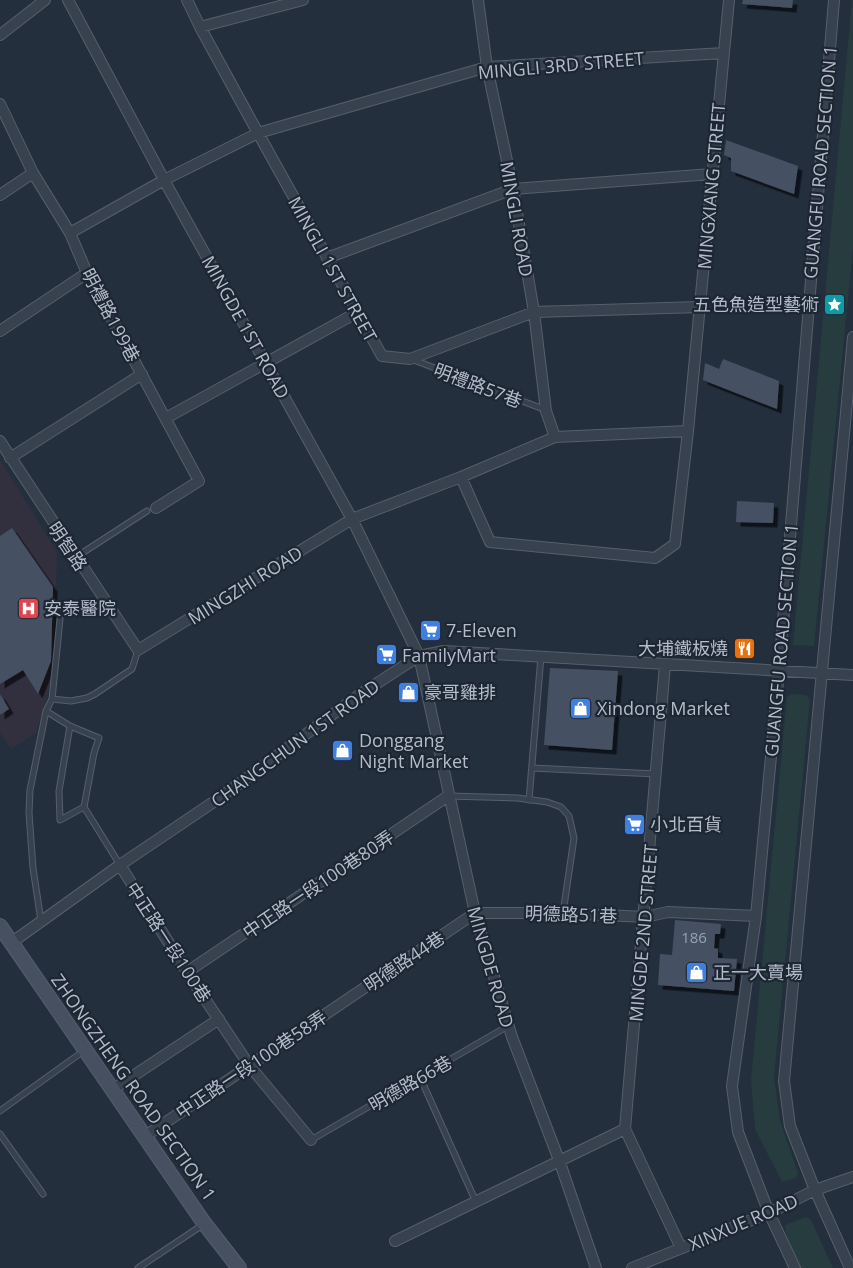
<svg xmlns="http://www.w3.org/2000/svg" width="853" height="1268" font-family="'Open Sans','Noto Sans TC',sans-serif">
<defs>
<filter id="shadow"><feDropShadow dx="4.5" dy="4.5" stdDeviation="0" flood-color="#0009"/></filter>
</defs>
<rect width="100%" height="100%" fill="#242f3e"/>
<!-- medical -->
<path fill="#32303f" d="M 0,460 L 57,552 L 54,664 L 46,700 L 36,733 L 11,749 L 0,733 Z"/>
<!-- green -->
<path fill="#263c3f" d="M 852,0 L 853,0 L 853,247 L 814,646 L 793,645 Z
M 792,694 L 806,695 L 810,700 L 774,1077 L 780,1121 L 798,1173 L 796,1178 L 782,1182 L 755,1129 L 751,1080 L 787,697 Z
M 806,1217 L 811,1220 L 833,1268 L 800,1268 L 787,1241 L 785,1225 Z"/>
<!-- building -->
<path fill="#455162" filter="url(#shadow)" d="M 743,0 L 793,0 L 792,8 L 742,4 Z
M 726,140 L 798,166 L 794,194 L 731,171 L 731,158 L 724,155 Z
M 723,359 L 779,381 L 777,409 L 703,380 L 705,363 L 719,369 Z
M 737,501 L 774,503 L 773,523 L 736,522 Z
M 12,528 L 53,587 L 51,661 L 38,694 L 23,670 L 0,684 L 0,536 Z
M 550,668 L 618,671 L 612,750 L 544,745 Z
M 0,694 L 9,709 L 0,715 Z
M 675,920 L 721,924 L 720,934 L 715,934 L 714,948 L 718,949 L 718,958 L 737,959 L 734,991 L 658,985 L 660,954 L 672,955 Z"/>
<g fill="none" stroke-linecap="round" stroke-linejoin="round">
<defs>
<path id="service" d="M 411,359 L 546,410
M 76,557 L 147,511
M 52,699 L 71,701 L 87,698 L 95,694 L 132,669 L 138,650
M 46,711 L 70,726 L 59,791 L 60,820 L 84,807 L 94,753 L 99,738 L 70,726
M 532,768 L 656,774
M 449,796 L 517,798 L 547,802 L 561,807 L 569,816 L 574,838 L 563,913
M 529,800 L 541,656
M 84,807 L 120,865
M 41,921 L 33,868 L 29,813 L 30,790 L 46,711 L 52,699 L 60,619
M 420,1077 L 476,1202
M 0,1111 L 85,1050
M 0,1134 L 43,1194
M 311,1140 L 508,1026
M 138,1268 L 204,1224"/>
<path id="minor" d="M 68,0 L 164,180 L 352,519 L 419,656 L 475,913 L 512,1037 L 559,1160 L 596,1268
M 187,0 L 200,27 L 258,133 L 382,356 L 410,359 L 534,312 L 700,307
M 478,0 L 487,67 L 513,189 L 534,312 L 546,411 L 555,437
M 200,27 L 303,0
M 0,35 L 45,0
M 0,104 L 33,173 L 70,233 L 87,273 L 199,481 L 156,508
M 0,195 L 33,173
M 70,233 L 164,180 L 258,133 L 487,67 L 724,53
M 327,258 L 513,189 L 712,174
M 0,331 L 87,273
M 166,418 L 356,313
M 0,441 L 138,650 L 352,519 L 461,477 L 555,437 L 688,431
M 10,458 L 142,374
M 461,477 L 490,542 L 655,558 L 675,544 L 688,431 L 729,0
M 120,865 L 187,972 L 249,1065 L 311,1140
M 11,943 L 120,865 L 218,799 L 359,695 L 419,656 L 444,651 L 853,675
M 187,972 L 448,796
M 112,1090 L 219,1019
M 625,1129 L 681,1248
M 144,1137 L 475,913 L 563,913 L 645,917 L 668,912 L 756,916
M 395,1241 L 625,1129 L 665,665
M 632,1268 L 769,1213 L 815,1190 L 853,1177
M 795,1268 L 769,1213 L 738,1132 L 732,1086 L 756,916 L 779,671 L 834,0
M 850,1268 L 815,1190 L 790,1126 L 784,1081 L 853,337"/>
<path id="secondary" d="M 0,926 L 204,1223 L 239,1268"/>
</defs>
<!-- service casing -->
<use href="#service" stroke="#565f6c" stroke-width="7"/>
<!-- minor casing -->
<use href="#minor" stroke="#565f6c" stroke-width="12"/>
<!-- secondary casing -->
<use href="#secondary" stroke="#565f6c" stroke-width="16"/>
<!-- service -->
<use href="#service" stroke="#38414e" stroke-width="5"/>
<!-- minor -->
<use href="#minor" stroke="#38414e" stroke-width="10"/>
<!-- secondary -->
<use href="#secondary" stroke="#465061" stroke-width="14"/>
</g>
<!-- icons -->
<defs>
<symbol id="sight-square" viewBox="-11 -11 22 22"><rect x="-9" y="-9" width="18" height="18" rx="4" fill="#0f9aa8" stroke="#1d2633"/><path d="M0-6L1.8-2.2L6-1.7L2.9 1.2L3.7 5.4L0 3.3L-3.7 5.4L-2.9 1.2L-6-1.7L-1.8-2.2Z" fill="#fff"/></symbol>
<symbol id="hospital-square" viewBox="-11 -11 22 22"><rect x="-9" y="-9" width="18" height="18" rx="4" fill="#e0444e" stroke="#1d2633"/><path d="M-5-5h3v3.5h4V-5h3V5h-3V1.5h-4V5h-3Z" fill="#fff"/></symbol>
<symbol id="supermarket-square" viewBox="-11 -11 22 22"><rect x="-9" y="-9" width="18" height="18" rx="4" fill="#3f7fe0" stroke="#1d2633"/><path d="M-6-5.5h2.5l.6 2H6L4.5 2H-2.5L-4.4-4H-6ZM-1.5 3.2a1.3 1.3 0 1 0 .1 0ZM3 3.2a1.3 1.3 0 1 0 .1 0Z" fill="#fff"/></symbol>
<symbol id="restaurant-square" viewBox="-11 -11 22 22"><rect x="-9" y="-9" width="18" height="18" rx="4" fill="#e8710a" stroke="#1d2633"/><path d="M-5-6h1v4h1v-4h1v4h1v-4h1v5L-1.5 .5V6h-2V.5L-5-1ZM5-6V6H3V1.5H1.5Q1.5-4 5-6Z" fill="#fff"/></symbol>
<symbol id="shop-square" viewBox="-11 -11 22 22"><rect x="-9" y="-9" width="18" height="18" rx="4" fill="#3f7fe0" stroke="#1d2633"/><path d="M-5-2.5h2.3a2.7 3.5 0 0 1 5.4 0H5L5.5 6h-11ZM-1.5-2.5h3a1.5 2.3 0 0 0-3 0Z" fill="#fff"/></symbol>
</defs>
<g fill-rule="evenodd">
<use href="#sight-square" x="822" y="292" width="25" height="25"/>
<use href="#hospital-square" x="16" y="596" width="25" height="25"/>
<use href="#supermarket-square" x="418" y="618" width="25" height="25"/>
<use href="#restaurant-square" x="732" y="636" width="25" height="25"/>
<use href="#supermarket-square" x="374" y="642" width="25" height="25"/>
<use href="#shop-square" x="396" y="680" width="25" height="25"/>
<use href="#shop-square" x="568" y="696" width="25" height="25"/>
<use href="#shop-square" x="330" y="738" width="25" height="25"/>
<use href="#supermarket-square" x="622" y="812" width="25" height="25"/>
<use href="#shop-square" x="684" y="960" width="25" height="25"/>
</g>
<g text-anchor="middle" dominant-baseline="central" stroke-width="4.5" stroke-linejoin="round" paint-order="stroke">
<!-- number labels -->
<g font-size="15" fill="#98a1af">
<text x="694" y="937">186</text>
</g>
<!-- street labels -->
<g font-size="18" fill="#b4bcc9" stroke="#1d2633">
<text transform="translate(561 65) rotate(-5)">MINGLI 3RD STREET</text>
<text transform="translate(820 162) rotate(-85)">GUANGFU ROAD SECTION 1</text>
<text transform="translate(711 186) rotate(-85)">MINGXIANG STREET</text>
<text transform="translate(517 219) rotate(80)">MINGLI ROAD</text>
<text transform="translate(333 269) rotate(61)">MINGLI 1ST STREET</text>
<text transform="translate(111 315) rotate(62)">明禮路199巷</text>
<text transform="translate(246 327) rotate(61)">MINGDE 1ST ROAD</text>
<text transform="translate(478 385) rotate(21)">明禮路57巷</text>
<text transform="translate(68 546) rotate(56)">明智路</text>
<text transform="translate(245 585) rotate(-32)">MINGZHI ROAD</text>
<text transform="translate(781 640) rotate(-85)">GUANGFU ROAD SECTION 1</text>
<text transform="translate(295 743) rotate(-36)">CHANGCHUN 1ST ROAD</text>
<text transform="translate(318 884) rotate(-34)">中正路一段100巷80弄</text>
<text transform="translate(571 914) rotate(2)">明德路51巷</text>
<text transform="translate(643 933) rotate(-85)">MINGDE 2ND STREET</text>
<text transform="translate(169 942) rotate(57)">中正路一段100巷</text>
<text transform="translate(404 961) rotate(-34)">明德路44巷</text>
<text transform="translate(491 967) rotate(74)">MINGDE ROAD</text>
<text transform="translate(251 1064) rotate(-34)">中正路一段100巷58弄</text>
<text transform="translate(410 1083) rotate(-30)">明德路66巷</text>
<text transform="translate(134 1087) rotate(55)">ZHONGZHENG ROAD SECTION 1</text>
<text transform="translate(743 1222) rotate(-23)">XINXUE ROAD</text>
</g>
<!-- poi labels -->
<g font-size="18" fill="#b4bcc9" stroke="#1d2633" text-anchor="start">
<text x="819" y="304" text-anchor="end">五色魚造型藝術</text>
<text x="44" y="608">安泰醫院</text>
<text x="446" y="630">7-Eleven</text>
<text x="728" y="648" text-anchor="end">大埔鐵板燒</text>
<text x="402" y="655">FamilyMart</text>
<text x="424" y="692">豪哥雞排</text>
<text x="597" y="708">Xindong Market</text>
<text x="359" y="740">Donggang<tspan x="359" dy="21">Night Market</tspan></text>
<text x="650" y="824">小北百貨</text>
<text x="713" y="972">正一大賣場</text>
</g>
</g>
</svg>
